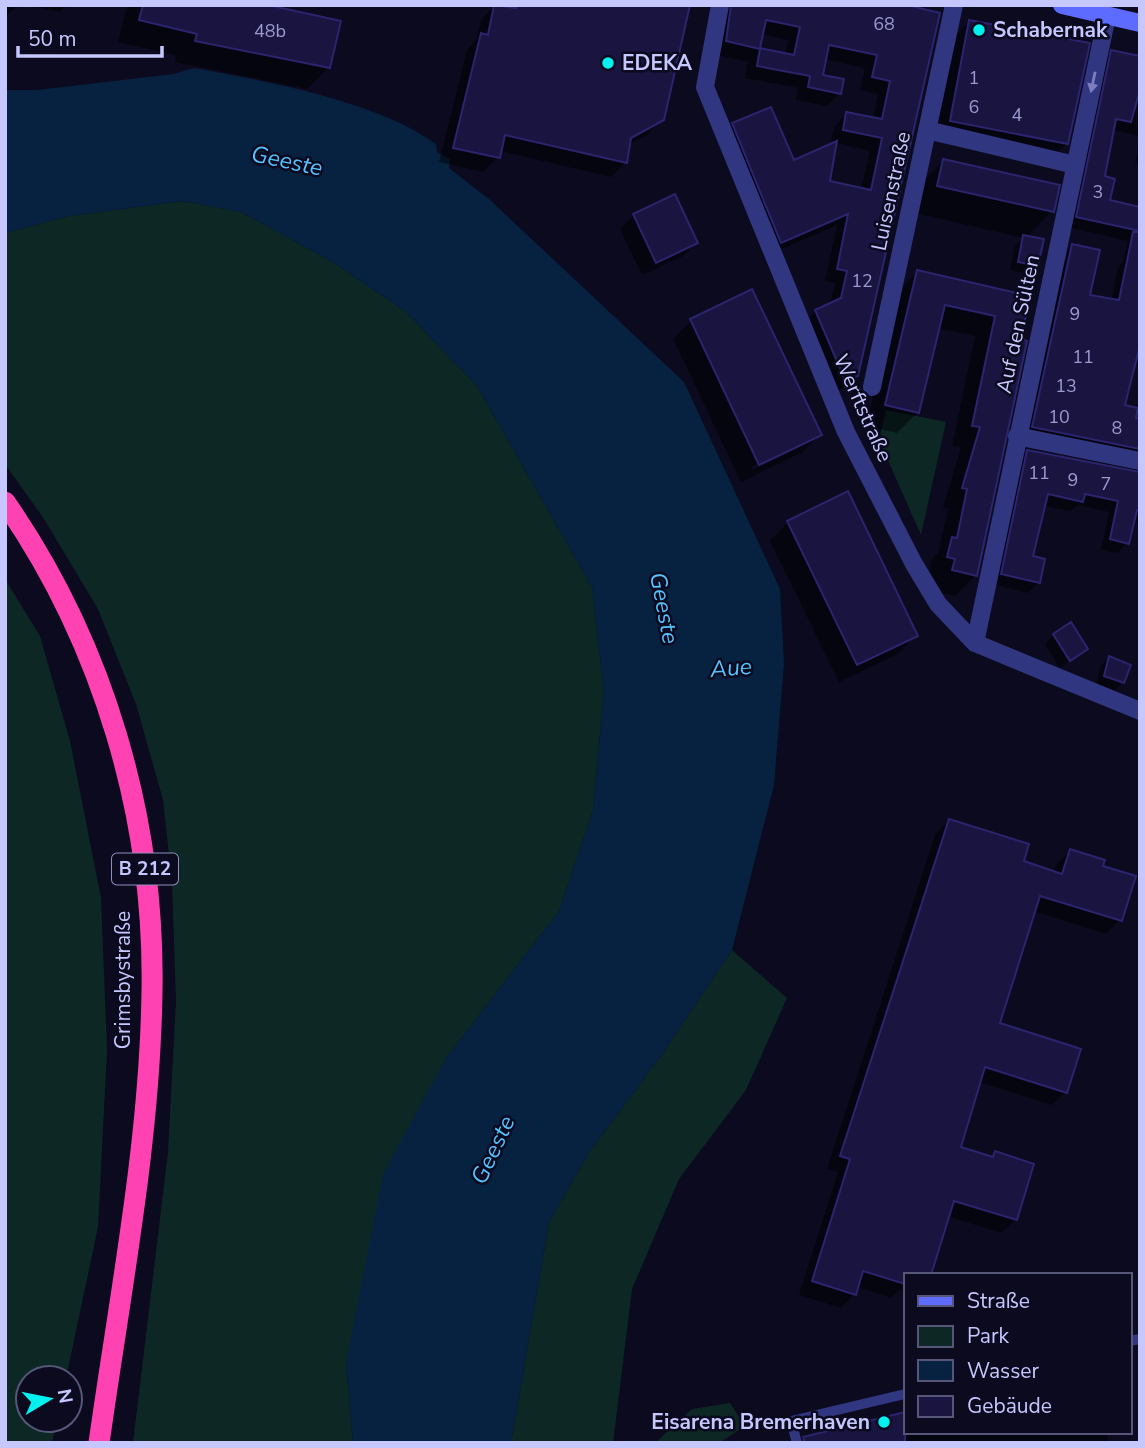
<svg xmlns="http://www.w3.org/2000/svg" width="1145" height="1448" font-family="'Nunito Sans',sans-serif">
<rect width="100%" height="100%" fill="#0b0a1e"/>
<!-- green -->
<path fill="#0d2824" d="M 182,201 L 241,212 L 331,261 L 406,312 L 477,386 L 592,587 L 604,691 L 593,810 L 559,911 L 446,1058 L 346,1362 L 353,1443 L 133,1443 L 168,1152 L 176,1001 L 172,882 L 163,800 L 136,704 L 98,609 L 44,519 L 5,464 L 5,233 L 69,216 Z
M 886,410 L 946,422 L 921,535 L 879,440 Z
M 5,579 L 40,636 L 70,741 L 101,898 L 107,1050 L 98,1227 L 66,1378 L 28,1378 L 28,1420 L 57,1420 L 52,1443 L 5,1443 Z
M 732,950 L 787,998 L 746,1090 L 679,1179 L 632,1289 L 613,1443 L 511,1443 L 549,1222 L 588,1154 L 665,1050 Z
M 730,1403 L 745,1426 L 719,1443 L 655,1443 L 692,1409 Z"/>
<!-- water -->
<path fill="#072240" d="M 194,68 C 265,81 378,101 436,144 L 437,152 L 450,159 L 449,168 L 490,200 L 684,382 L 780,589 L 784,663 L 774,785 L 732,950 L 665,1050 L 588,1154 L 549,1222 L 511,1443 L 353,1443 L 346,1362 L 383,1174 L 446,1058 L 559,911 L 593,810 L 604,691 L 592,587 L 477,386 L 406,312 L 331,261 L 241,212 L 182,201 L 69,216 L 5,233 L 5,90 L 37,90 L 174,74 Z"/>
<!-- shadow -->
<path fill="#0007" fill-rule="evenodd" d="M 5,5 L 17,5 L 17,7 L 5,16 Z
M 28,5 L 67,5 L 60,12 Z
M 131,5 L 254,5 L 329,67 L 307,89 L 175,62 L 176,55 L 118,42 L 126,10 Z
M 495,5 L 688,5 L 662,119 L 647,135 L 628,144 L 626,162 L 611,177 L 500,151 L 498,157 L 483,172 L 439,162 L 467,50 L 476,40 L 481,20 Z
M 725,5 L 897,5 L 938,14 L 857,375 L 843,389 L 832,392 L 803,324 L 816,311 L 830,305 L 835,283 L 825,281 L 837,225 L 768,255 L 720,138 L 733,125 L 828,183 L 861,190 L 870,151 L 831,142 L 834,127 L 847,113 L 873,119 L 878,94 L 860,90 L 865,68 L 824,59 L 821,76 L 840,93 L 827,106 L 796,100 L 798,88 L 745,78 L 748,62 L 714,54 ZM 761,34 L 788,40 L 785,55 L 758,50 Z
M 969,22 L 1067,143 L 1048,162 L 932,140 L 950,41 Z
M 1112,52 L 1140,58 L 1140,136 L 1112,130 L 1103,177 L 1108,201 L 1140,208 L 1140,334 L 1123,407 L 1133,420 L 1140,421 L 1140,469 L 1023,438 L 1062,257 L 1072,246 L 1088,296 L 1111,301 L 1118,268 L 1123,262 L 1128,241 L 1067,227 L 1102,62 Z
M 1140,140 L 1140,164 L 1135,163 Z
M 943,161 L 1052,211 L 1027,237 L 1037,265 L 1028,274 L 1010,270 L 1015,246 L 1023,238 L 911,212 L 916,188 Z
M 634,215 L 696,243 L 683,256 L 642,275 L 620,229 Z
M 917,272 L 1028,297 L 976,575 L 955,596 L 933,591 L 935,579 L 928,578 L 932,559 L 938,553 L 948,509 L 943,508 L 961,447 L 952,446 L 975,336 L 937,328 L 918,412 L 897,433 L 866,426 L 897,293 Z
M 691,321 L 820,435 L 801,453 L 741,482 L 673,339 ZM 800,443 L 800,447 L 752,470 L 751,467 Z
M 1028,452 L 1140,473 L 1140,523 L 1132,522 L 1127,543 L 1117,553 L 1101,550 L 1109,512 L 1078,505 L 1071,511 L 1044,506 L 1031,557 L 1038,583 L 1028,593 L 992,584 L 1017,462 Z
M 788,522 L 916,635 L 898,654 L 839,682 L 770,541 Z
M 1054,635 L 1086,649 L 1060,668 L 1045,644 Z
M 1109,658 L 1123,683 L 1114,691 L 1096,685 L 1100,667 Z
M 949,821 L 1021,863 L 1054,873 L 1056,865 L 1070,851 L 1101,867 L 1133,878 L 1120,920 L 1106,934 L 1033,911 L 998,1025 L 1066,1092 L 1052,1105 L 979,1082 L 959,1148 L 991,1158 L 996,1153 L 1032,1165 L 1015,1220 L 1001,1233 L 947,1216 L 905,1275 L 905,1291 L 900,1289 L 891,1298 L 857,1287 L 854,1294 L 841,1308 L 799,1295 L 838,1172 L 827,1169 L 935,835 Z
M 905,1414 L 905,1432 L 1106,1432 L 1109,1443 L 811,1443 L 819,1435 Z"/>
<!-- building -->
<path fill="#191440" stroke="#2b246e" stroke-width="2" fill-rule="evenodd" d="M 143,5 L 268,5 L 341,21 L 330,68 L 195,41 L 197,34 L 139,20 Z
M 494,5 L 516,8 L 516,5 L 690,5 L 664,120 L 631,138 L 627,163 L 505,135 L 500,158 L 453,148 L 481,33 L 488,35 Z
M 731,5 L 907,5 L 940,13 L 858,376 L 845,380 L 815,310 L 841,298 L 847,271 L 837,269 L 848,214 L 781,243 L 732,123 L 771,107 L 794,160 L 837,141 L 830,181 L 871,190 L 882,138 L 843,130 L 846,112 L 882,119 L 890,81 L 872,77 L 877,55 L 829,45 L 823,75 L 844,79 L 841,94 L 808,87 L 810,76 L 757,66 L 760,49 L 726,41 ZM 766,20 L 800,27 L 794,55 L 760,48 Z
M 969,20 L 1090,43 L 1068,144 L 950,121 Z
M 1111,50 L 1140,56 L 1140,90 L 1131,122 L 1116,119 L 1105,176 L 1115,179 L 1110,200 L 1140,207 L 1140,231 L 1076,217 Z
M 943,159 L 1060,185 L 1054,212 L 937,186 Z
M 675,194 L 698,243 L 656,263 L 633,214 Z
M 1133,232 L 1140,232 L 1140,345 L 1125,405 L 1138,408 L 1136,418 L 1140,419 L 1140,449 L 1032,427 L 1072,244 L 1100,250 L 1090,295 L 1119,300 Z
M 1023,235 L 1044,239 L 1038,266 L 1018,262 Z
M 917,270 L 1030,296 L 1021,339 L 1027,341 L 977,576 L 952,570 L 955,559 L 947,557 L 952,537 L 957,538 L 967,489 L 962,488 L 980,427 L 972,426 L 995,316 L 945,305 L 919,413 L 885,405 Z
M 752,289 L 822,435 L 759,465 L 690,319 Z
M 1027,450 L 1140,472 L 1140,511 L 1137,510 L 1129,544 L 1110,539 L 1118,501 L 1085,494 L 1083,502 L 1048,494 L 1033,556 L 1045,559 L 1040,583 L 1001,574 Z
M 848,491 L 918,636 L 857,665 L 787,521 Z
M 1071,622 L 1088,649 L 1070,661 L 1053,634 Z
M 1109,656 L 1131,665 L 1124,683 L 1104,676 Z
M 949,819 L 1029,844 L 1024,861 L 1062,874 L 1070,849 L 1105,860 L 1103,866 L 1136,876 L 1122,921 L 1040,896 L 1000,1023 L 1081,1049 L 1067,1093 L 985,1067 L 961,1147 L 993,1157 L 995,1151 L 1034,1164 L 1017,1220 L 954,1201 L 931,1275 L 905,1275 L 905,1284 L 863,1271 L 856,1295 L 812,1281 L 850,1159 L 840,1156 Z
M 905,1412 L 905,1443 L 805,1443 L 803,1437 Z"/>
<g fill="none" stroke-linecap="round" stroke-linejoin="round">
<!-- lane -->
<path stroke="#313681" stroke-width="10" d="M 1129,1341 L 1140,1339
M 797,1443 L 791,1421 L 905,1394"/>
<!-- street -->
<path stroke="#313681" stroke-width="18" d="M 720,5 L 705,87 L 846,432 L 914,564 L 938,604 L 975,643 L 1140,711
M 927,130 L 1075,165
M 872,387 L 954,5
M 1017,436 L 1140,461
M 975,643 L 1107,16"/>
<!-- secondary -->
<path stroke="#5e6bff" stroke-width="18" d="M 1062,5 L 1140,23"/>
<!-- highway -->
<path stroke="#ff42b1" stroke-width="21" d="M 5,502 C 103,643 155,818 152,991 C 150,1142 120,1293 99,1443"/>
</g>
<!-- one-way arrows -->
<defs><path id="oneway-solid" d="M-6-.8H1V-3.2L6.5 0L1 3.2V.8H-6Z" transform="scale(1.75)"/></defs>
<use fill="#7c7ec0" href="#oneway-solid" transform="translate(1093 82) rotate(102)"/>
<!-- markers -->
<g fill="#00f2f0" stroke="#0b0a1e" stroke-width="2.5">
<circle cx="979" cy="30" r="7"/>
<circle cx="608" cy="63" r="7"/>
<circle cx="884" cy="1422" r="7"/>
</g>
<g text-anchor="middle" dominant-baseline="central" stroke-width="5" stroke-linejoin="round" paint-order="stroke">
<!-- number labels -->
<g font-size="18" fill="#9c9acf">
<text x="884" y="24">68</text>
<text x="270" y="31">48b</text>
<text x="974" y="78">1</text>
<text x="974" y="107">6</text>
<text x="1017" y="115">4</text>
<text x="1098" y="192">3</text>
<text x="862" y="281">12</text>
<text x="1075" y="314">9</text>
<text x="1083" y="357">11</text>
<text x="1066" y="386">13</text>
<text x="1059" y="417">10</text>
<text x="1117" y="428">8</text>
<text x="1039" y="473">11</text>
<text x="1073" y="480">9</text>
<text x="1106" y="484">7</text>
</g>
<!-- shield labels -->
<rect fill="#0b0a1e" stroke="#8f8ebc" stroke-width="2" x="112" y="853.5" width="66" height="31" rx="5"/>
<g font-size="19" font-weight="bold" fill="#c7c7ff">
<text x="145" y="869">B 212</text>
</g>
<!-- poi labels -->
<g font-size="21" font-weight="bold" fill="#c7c7ff" stroke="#0b0a1e" text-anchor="start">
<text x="993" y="30">Schabernak</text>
<text x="622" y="63">EDEKA</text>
<text x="870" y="1422" text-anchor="end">Eisarena Bremerhaven</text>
</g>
<!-- street labels -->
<g font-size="21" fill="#c7c7ff" stroke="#0b0a1e">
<text transform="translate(891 191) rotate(-78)">Luisenstraße</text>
<text transform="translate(1018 324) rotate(-78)">Auf den Sülten</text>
<text transform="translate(863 408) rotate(66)">Werftstraße</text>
<text transform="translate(123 980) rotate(-90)">Grimsbystraße</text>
</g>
<!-- water labels -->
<g font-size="23" font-style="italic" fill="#55c2ff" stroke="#0b0a1e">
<text transform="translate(287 161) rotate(12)">Geeste</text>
<text transform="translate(664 608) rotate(79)">Geeste</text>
<text transform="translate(731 668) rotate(-5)">Aue</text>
<text transform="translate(493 1150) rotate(-65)">Geeste</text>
</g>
</g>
<!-- border -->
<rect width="1145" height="1448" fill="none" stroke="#c7c7ff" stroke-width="14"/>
<!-- legend -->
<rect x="904" y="1273" width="228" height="161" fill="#0b0a1e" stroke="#565678" stroke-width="2"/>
<rect x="918" y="1296" width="35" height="10" fill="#5e6bff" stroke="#565678" stroke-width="2"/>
<text x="967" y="1308" font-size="21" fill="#c7c7ff">Straße</text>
<rect x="918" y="1326" width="35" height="21" fill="#0d2824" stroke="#565678" stroke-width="2"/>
<text x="967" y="1343" font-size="21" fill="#c7c7ff">Park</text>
<rect x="918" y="1360" width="35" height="21" fill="#072240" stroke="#565678" stroke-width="2"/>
<text x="967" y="1378" font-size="21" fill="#c7c7ff">Wasser</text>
<rect x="918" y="1396" width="35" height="21" fill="#191440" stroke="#565678" stroke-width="2"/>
<text x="967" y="1413" font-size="21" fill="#c7c7ff">Gebäude</text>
<!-- north arrow -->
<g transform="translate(49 1399) rotate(80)"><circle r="33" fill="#0b0a1e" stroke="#565678" stroke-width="2"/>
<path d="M0-5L12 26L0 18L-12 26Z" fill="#00f2f0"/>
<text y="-10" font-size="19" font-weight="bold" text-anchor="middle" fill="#c7c7ff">N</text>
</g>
<!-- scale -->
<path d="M18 46v10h144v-10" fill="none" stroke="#c7c7ff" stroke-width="3.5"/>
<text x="28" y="46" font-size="21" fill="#c7c7ff" stroke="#0b0a1e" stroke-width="5" paint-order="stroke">50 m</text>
</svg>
